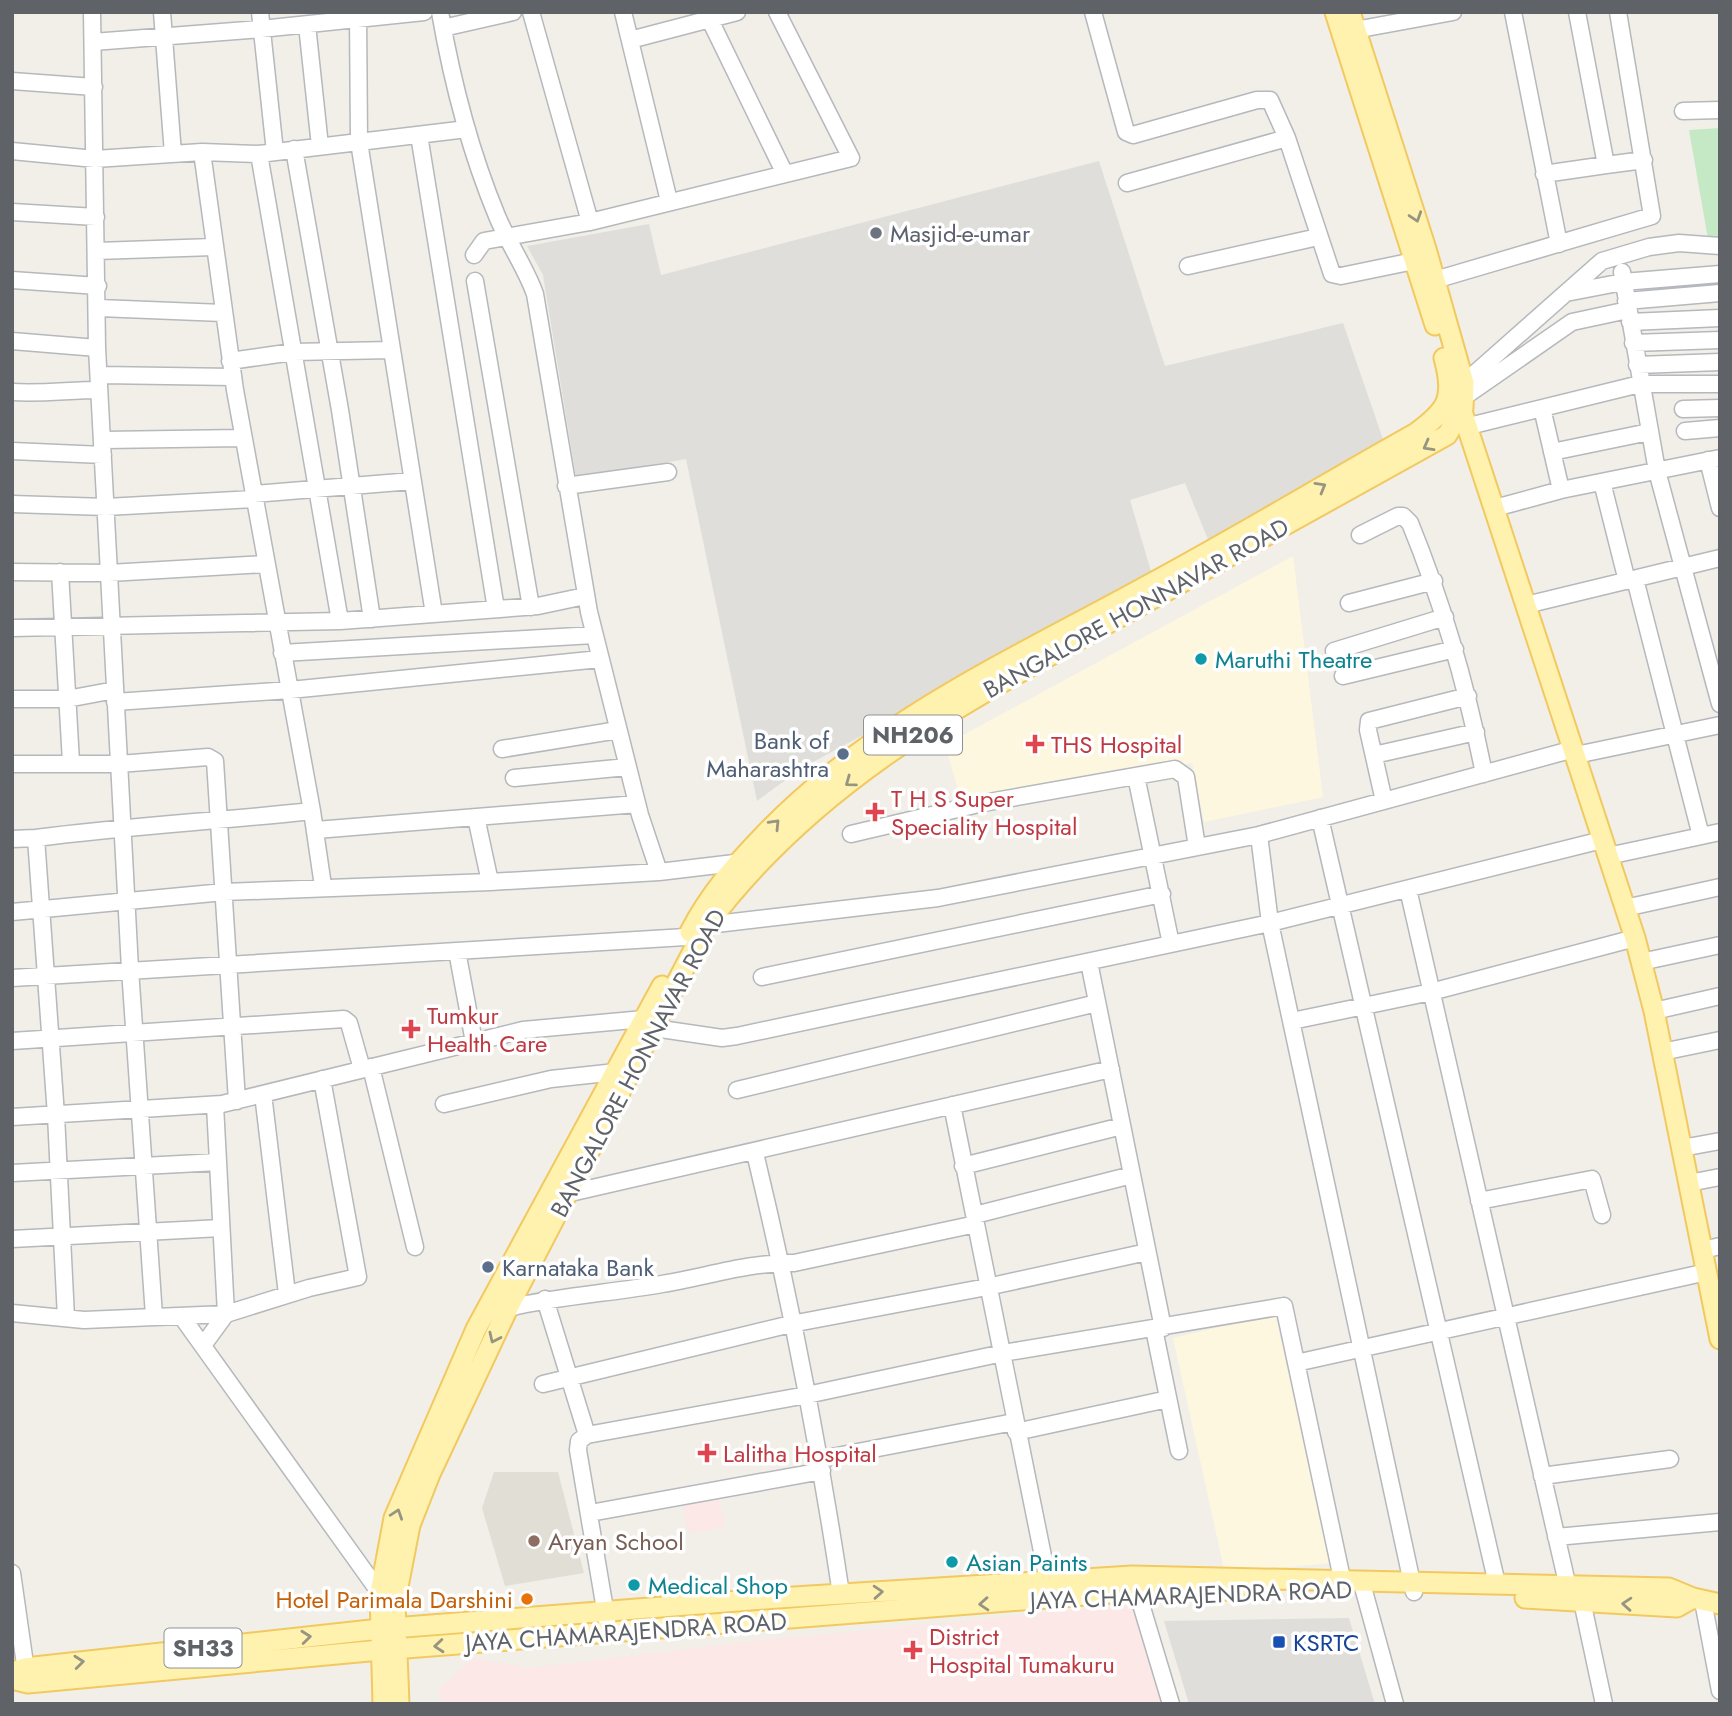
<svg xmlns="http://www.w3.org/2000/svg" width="1732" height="1716" font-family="Jost,sans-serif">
<rect width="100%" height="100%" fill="#f1efe8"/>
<!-- commercial -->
<path fill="#fef7e0" d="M 1293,556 L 1323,797 L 1204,822 L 1192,763 L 963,806 L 945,745 Z
M 1275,1314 L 1331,1563 L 1225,1573 L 1173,1338 Z"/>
<!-- industrial -->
<path fill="#e0deda" d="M 1099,161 L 1165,366 L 1343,323 L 1384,442 L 1209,542 L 1185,483 L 1130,500 L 1153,578 L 802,768 L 757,801 L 686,459 L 576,478 L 543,275 L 527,246 L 649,224 L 661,275 Z
M 1349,1618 L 1375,1704 L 1189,1704 L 1164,1621 Z"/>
<!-- education -->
<path fill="#e1ded6" d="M 494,1472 L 558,1472 L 584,1573 L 505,1586 L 482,1508 Z"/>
<!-- medical -->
<path fill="#fce8e6" d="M 719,1498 L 725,1527 L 689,1534 L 682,1505 Z
M 1136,1604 L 1165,1704 L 441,1704 L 439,1688 L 474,1658 L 529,1668 L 736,1643 Z"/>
<!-- green -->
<path fill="#c5e8c5" d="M 1720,128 L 1720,240 L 1708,239 L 1689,130 Z"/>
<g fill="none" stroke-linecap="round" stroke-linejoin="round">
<defs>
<path id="minor" d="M 92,12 L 97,348 L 130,969 L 154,1316
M 162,12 L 173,154
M 260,12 L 275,152
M 358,12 L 359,142 L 434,614
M 440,12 C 452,81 470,151 497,216 C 508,243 525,266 535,294 L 589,612 L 640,815 L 659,872
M 531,12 L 590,222
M 623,12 L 669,201
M 1093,12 L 1126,132 L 1133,135 L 1257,100 L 1270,100 L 1287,138 L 1332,274 L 1341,276 L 1414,261
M 1513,12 L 1559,244
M 710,20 L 785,174
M 307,25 L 320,146
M 443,28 L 513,12
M 1355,30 L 1453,12
M 630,40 L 737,12
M 93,42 L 261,29 L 424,12
M 12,81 L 94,87
M 1683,111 L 1720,110
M 419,135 L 496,609
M 294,149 L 340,410 L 372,619
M 12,151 L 95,159 L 202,152 L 235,390 L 312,811 L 323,886
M 202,152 L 259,154 L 467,129
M 259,154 L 340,621
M 1606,165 L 1644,160
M 1544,174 L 1606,165 L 1577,12
M 1127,183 L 1287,138
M 12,212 L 96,217
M 97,251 L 213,247
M 474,255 L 484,241 L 590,222 L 851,158 L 777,12
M 1188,266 L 1318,237
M 1622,272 L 1657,471 L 1720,704
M 12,280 L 98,286
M 1435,280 L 1652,216 L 1618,12
M 475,281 L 531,607
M 1566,293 L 1623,282 L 1720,274
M 1626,301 L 1720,293
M 99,308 L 223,313
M 1630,322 L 1720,318
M 12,341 L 97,348
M 1633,343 L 1720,340
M 230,361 L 293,352 L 392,350
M 1637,365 L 1720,362
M 101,375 L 233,377
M 1464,383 L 1602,261 L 1649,247 L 1679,243 L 1720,246
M 12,392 C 42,394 70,390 99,390
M 1464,397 L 1572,322 L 1628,310
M 1542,408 L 1561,490
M 1683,409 L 1720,408
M 1469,426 L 1640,384 L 1720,384
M 1685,431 L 1720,428
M 103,440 L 243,438
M 12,451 L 103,455
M 1552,452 L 1649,432
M 1708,460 L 1720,508
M 1602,482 L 1627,581
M 566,486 L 668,472
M 253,494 L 412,481
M 12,504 L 106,507 L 254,499
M 1495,508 L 1561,490 L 1720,458
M 1360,535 L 1398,516 L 1403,516 L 1410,523 C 1443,604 1467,687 1484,774
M 12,572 L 109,573 L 265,564
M 60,572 L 71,762
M 1635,579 L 1701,836
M 1349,603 L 1434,581
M 1526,605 L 1720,558
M 12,628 L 340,621 L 538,606 L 585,596
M 1334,651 L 1445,617
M 282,653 L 594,635
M 1343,676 L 1455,649
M 12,699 L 67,699 L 115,690
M 115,702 L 290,690 L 600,659
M 502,749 L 618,730
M 1374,755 L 1476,732
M 1576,755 L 1720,725
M 12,764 L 119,764 L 208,757 L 215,761 L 237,1101
M 1136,776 L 1171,944
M 514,778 L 627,767
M 1384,801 L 1368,730 L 1369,721 L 1468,696
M 476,817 L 490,882
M 1320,818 L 1497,1584
M 316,830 L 637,804
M 851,834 L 983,803 L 1175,769 L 1186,777 L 1197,847
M 1259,835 L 1270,923 L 1414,1592
M 36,838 C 128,826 220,821 312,811
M 12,839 L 36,838 L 56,1115 L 66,1318
M 1608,856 L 1720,832
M 1408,889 L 1570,1596
M 1625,908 L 1720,887
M 12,912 L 224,892 L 490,882 L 659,872 L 743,862
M 699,926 L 938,898 L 1259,835 L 1574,749
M 457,951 L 474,1042
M 1089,962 L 1163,1328
M 1641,962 L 1720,945
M 762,977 L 1162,894
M 12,978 L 702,936
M 1654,1011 L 1720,996
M 1292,1021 L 1431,992 L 1635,938
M 654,1028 L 722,1038 L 737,1036 L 1270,923 L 1602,840
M 12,1041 L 344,1019 L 349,1023 L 362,1069
M 1662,1052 L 1720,1040
M 371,1067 L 415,1247
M 737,1090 L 1097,1003
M 263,1094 L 287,1294
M 444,1104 L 551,1079 L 616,1072
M 952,1105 L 1048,1581
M 12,1117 L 222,1104 L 523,1030 L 644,1019
M 1682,1148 L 1720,1141
M 755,1153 C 790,1299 819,1446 841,1594
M 963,1166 L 1122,1126
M 12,1173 L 218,1162
M 1689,1183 L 1720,1177
M 566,1194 L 1111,1069
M 1479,1201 L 1592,1179 L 1602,1215
M 975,1215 L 1132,1175
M 12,1239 L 221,1228
M 1703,1250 L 1720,1246
M 545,1299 L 587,1435
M 508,1308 C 559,1296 611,1293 662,1284 C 706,1277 749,1262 794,1263 L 976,1224
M 12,1313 L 84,1320 L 226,1314 L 309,1288 L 358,1277 L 322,1079
M 182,1317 L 380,1593
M 1154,1329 L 1179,1451
M 204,1344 L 226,1314 L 215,1105
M 1296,1363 L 1707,1272
M 543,1384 L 791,1324 L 987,1287 L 1147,1252
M 1016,1432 L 1168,1399
M 821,1459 L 1014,1422
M 1542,1476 L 1670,1459
M 590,1513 L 822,1471
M 1556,1537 L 1720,1522
M 12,1573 L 27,1678
M 1361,1580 L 1395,1704
M 1134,1581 L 1171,1704
M 1582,1601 L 1604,1704
M 1703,1601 L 1720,1691
M 609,1633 L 578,1450 L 579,1441 L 587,1435 L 807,1395 L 1003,1353 L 1284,1306 L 1344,1588"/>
<path id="major" d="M 1335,12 L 1435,325
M 1460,405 L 1635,938 L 1654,1011 L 1720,1339
M 690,932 C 709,895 735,865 764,835 C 869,725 1007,662 1139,590 C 1233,540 1323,485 1416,433 C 1448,410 1455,398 1444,358
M 1525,1598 L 1677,1607 L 1693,1598
M 12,1672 L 25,1668 L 380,1629 L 778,1598 L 1132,1576 L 1669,1588 L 1693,1598 L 1720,1604
M 12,1679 L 28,1683 L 380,1650 L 1137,1591 L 1236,1590
M 383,1704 L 380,1593 L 394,1518 L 476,1329 L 662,986
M 399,1704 L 395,1602 L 410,1525 L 430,1474 L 508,1308 L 706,926 C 820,774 970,700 1132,610 C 1237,552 1342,493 1447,435 L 1463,408 L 1464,383 L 1426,249 L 1350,12"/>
</defs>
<!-- minor casing -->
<use href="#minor" stroke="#b5b8bc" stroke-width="19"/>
<!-- major casing -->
<use href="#major" stroke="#f2c960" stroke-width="23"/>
<!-- minor -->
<use href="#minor" stroke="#fff" stroke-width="16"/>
<!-- major -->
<use href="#major" stroke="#fff2af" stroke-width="19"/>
</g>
<!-- one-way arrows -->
<defs><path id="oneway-chevron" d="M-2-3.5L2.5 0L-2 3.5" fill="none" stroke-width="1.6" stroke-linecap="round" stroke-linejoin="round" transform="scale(1.75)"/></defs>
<g stroke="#979581">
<use href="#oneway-chevron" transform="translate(1416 217) rotate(72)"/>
<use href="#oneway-chevron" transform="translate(1428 446) rotate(151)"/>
<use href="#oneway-chevron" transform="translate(1321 487) rotate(-30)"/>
<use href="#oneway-chevron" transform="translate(850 782) rotate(144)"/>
<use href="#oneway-chevron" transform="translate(775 824) rotate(-46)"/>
<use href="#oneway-chevron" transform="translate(494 1338) rotate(115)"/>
<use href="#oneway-chevron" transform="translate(397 1514) rotate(-71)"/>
<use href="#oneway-chevron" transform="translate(878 1592) rotate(-4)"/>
<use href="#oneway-chevron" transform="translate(984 1604) rotate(176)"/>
<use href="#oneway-chevron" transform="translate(1627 1604) rotate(-176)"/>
<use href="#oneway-chevron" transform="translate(306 1637) rotate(-6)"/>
<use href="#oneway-chevron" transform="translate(439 1646) rotate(175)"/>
<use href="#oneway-chevron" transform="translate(79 1662) rotate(-6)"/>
</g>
<!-- markers -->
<circle fill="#6b7280" stroke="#fff" stroke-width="2.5" cx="876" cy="233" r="7"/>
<g fill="#0f9aa8" stroke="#fff" stroke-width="2.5">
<circle cx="1201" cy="659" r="7"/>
<circle cx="952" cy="1562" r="7"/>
<circle cx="634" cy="1585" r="7"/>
</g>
<g fill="#e0444e" stroke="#fff" stroke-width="2.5">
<path d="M1031.5 733.5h7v7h7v7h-7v7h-7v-7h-7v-7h7z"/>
<path d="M871.5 801.5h7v7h7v7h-7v7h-7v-7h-7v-7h7z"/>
<path d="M407.5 1018.5h7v7h7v7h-7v7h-7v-7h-7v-7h7z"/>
<path d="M703.5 1442.5h7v7h7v7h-7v7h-7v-7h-7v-7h7z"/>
<path d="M909.5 1639.5h7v7h7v7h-7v7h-7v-7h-7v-7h7z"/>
</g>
<g fill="#5c6f8a" stroke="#fff" stroke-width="2.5">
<circle cx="843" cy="754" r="7"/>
<circle cx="488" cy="1267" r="7"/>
</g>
<circle fill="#8d6e63" stroke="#fff" stroke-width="2.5" cx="534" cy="1541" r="7"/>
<circle fill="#e8710a" stroke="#fff" stroke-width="2.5" cx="527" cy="1599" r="7"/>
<rect fill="#1a4fb4" stroke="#fff" stroke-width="2.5" x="1272" y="1635" width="14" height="14" rx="3.5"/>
<g text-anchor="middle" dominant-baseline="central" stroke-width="7" stroke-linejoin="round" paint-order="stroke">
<!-- shield labels -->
<g fill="#fff" stroke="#8f9295" stroke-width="2">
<rect x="864" y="715.5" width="98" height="39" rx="5"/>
<rect x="164.5" y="1628.5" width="77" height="39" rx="5"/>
</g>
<g font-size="23" font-weight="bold" fill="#5f6368">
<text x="913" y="735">NH206</text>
<text x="203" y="1648">SH33</text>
</g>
<!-- worship labels -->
<g font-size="24" fill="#5b616d" stroke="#fff" text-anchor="start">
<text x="890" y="233">Masjid-e-umar</text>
</g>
<!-- street labels -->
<g font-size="24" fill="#5f6368" stroke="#fff">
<text transform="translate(1136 608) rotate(-29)">BANGALORE HONNAVAR ROAD</text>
<text transform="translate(638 1063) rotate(-62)">BANGALORE HONNAVAR ROAD</text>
<text transform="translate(1191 1595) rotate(-2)">JAYA CHAMARAJENDRA ROAD</text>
<text transform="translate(626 1632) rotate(-4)">JAYA CHAMARAJENDRA ROAD</text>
</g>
<!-- culture labels -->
<g font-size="24" fill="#0d838f" stroke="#fff" text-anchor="start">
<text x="1215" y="659">Maruthi Theatre</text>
<text x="966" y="1562">Asian Paints</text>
<text x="648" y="1585">Medical Shop</text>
</g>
<!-- service labels -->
<g font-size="24" fill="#4e5e75" stroke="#fff" text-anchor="end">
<text x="829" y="740">Bank of<tspan x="829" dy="28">Maharashtra</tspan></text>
<text x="502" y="1267" text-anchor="start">Karnataka Bank</text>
</g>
<!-- health labels -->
<g font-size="24" fill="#be3a42" stroke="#fff" text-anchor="start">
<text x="1051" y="744">THS Hospital</text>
<text x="891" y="798">T H S Super<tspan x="891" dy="28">Speciality Hospital</tspan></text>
<text x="427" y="1015">Tumkur<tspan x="427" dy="28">Health Care</tspan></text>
<text x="723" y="1453">Lalitha Hospital</text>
<text x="929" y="1636">District<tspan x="929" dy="28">Hospital Tumakuru</tspan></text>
</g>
<!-- education labels -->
<g font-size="24" fill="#785e54" stroke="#fff" text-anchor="start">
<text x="548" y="1541">Aryan School</text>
</g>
<!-- food labels -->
<g font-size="24" fill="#c56008" stroke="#fff" text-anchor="end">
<text x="513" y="1599">Hotel Parimala Darshini</text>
</g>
<!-- transit labels -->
<g font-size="24" fill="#164399" stroke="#fff" text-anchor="start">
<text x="1293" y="1642">KSRTC</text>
</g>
</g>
<!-- border -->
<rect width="1732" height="1716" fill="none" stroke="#5f6368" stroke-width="28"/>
</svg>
